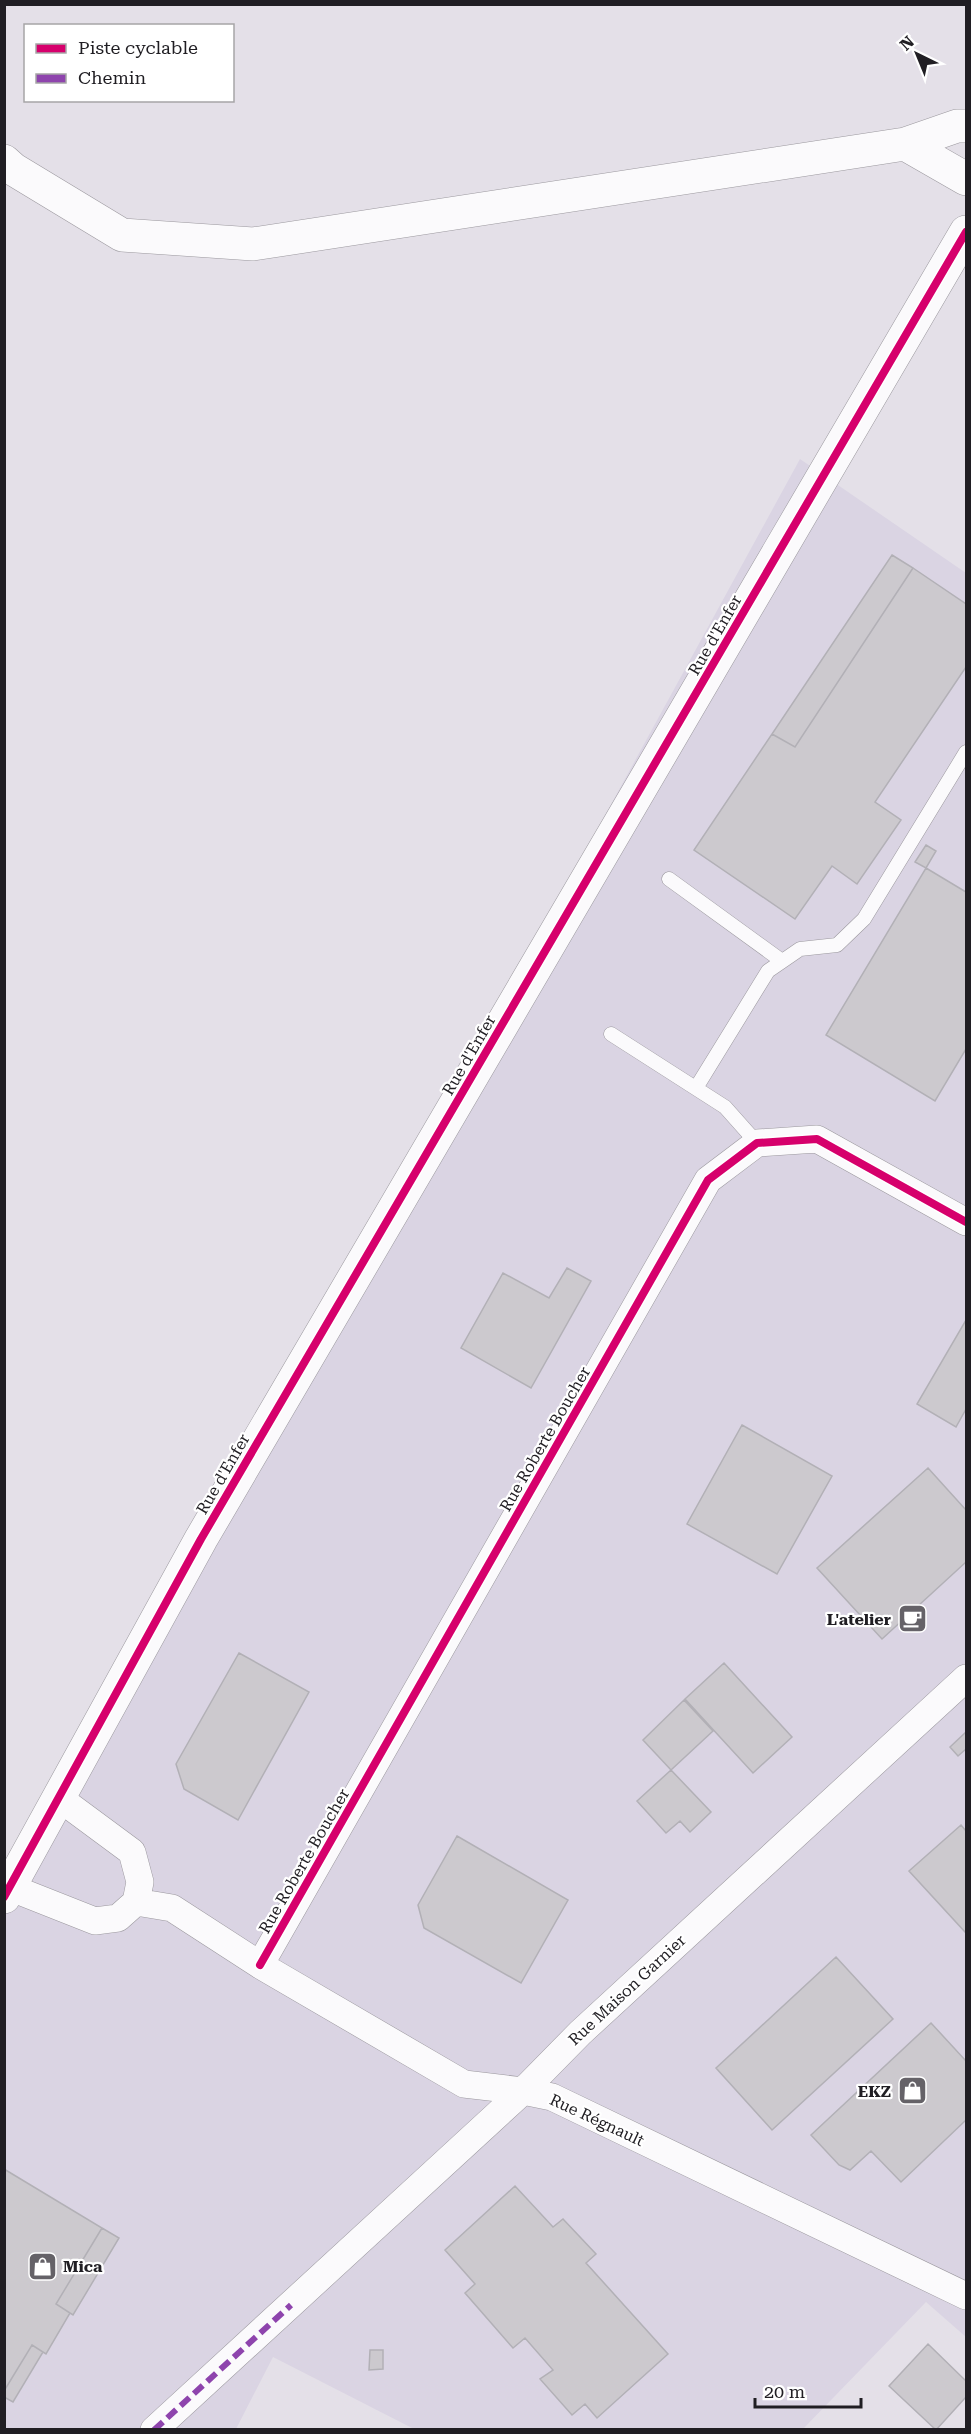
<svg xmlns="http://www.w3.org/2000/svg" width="971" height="2434" font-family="'Roboto Serif',serif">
<rect width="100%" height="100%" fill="#e4e0e8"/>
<!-- built -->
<path fill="#dad4e3" d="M 800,459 L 966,573 L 966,2337 L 926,2302 L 803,2429 L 414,2429 L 273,2357 L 236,2429 L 5,2430 L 5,1912 Z"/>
<!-- building -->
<path fill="#ccc9ce" stroke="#b2b0b6" stroke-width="1.5" d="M 892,555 L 913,568 L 795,747 L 772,734 Z
M 913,568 L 966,604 L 966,667 L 875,802 L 901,820 L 857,884 L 832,866 L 795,919 L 694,850 L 772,734 L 795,747 Z
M 926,845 L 936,851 L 926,868 L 915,862 Z
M 926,868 L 966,892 L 966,1049 L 935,1101 L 826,1035 Z
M 567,1268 L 591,1281 L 531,1388 L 461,1348 L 503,1273 L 549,1298 Z
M 966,1320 L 966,1409 L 956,1427 L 917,1404 Z
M 742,1425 L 832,1476 L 777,1574 L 687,1524 Z
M 928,1468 L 966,1510 L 966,1562 L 882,1639 L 817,1568 Z
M 239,1653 L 309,1692 L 238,1820 L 184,1789 L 176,1764 Z
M 724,1663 L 792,1737 L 753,1773 L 685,1699 Z
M 684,1700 L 713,1731 L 671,1770 L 643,1740 Z
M 966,1732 L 966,1749 L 958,1756 L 950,1747 Z
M 671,1770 L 711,1812 L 690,1832 L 680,1821 L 666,1833 L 637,1801 Z
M 961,1825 L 966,1831 L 966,1933 L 909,1871 Z
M 457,1836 L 568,1900 L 521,1983 L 424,1928 L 418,1905 Z
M 836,1957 L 893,2019 L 772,2130 L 716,2068 Z
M 931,2023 L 966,2061 L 966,2120 L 901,2182 L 871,2151 L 850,2170 L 839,2165 L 811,2135 Z
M 4,2169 L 102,2228 L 56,2304 L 70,2313 L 46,2354 L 32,2345 L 4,2391 Z
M 515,2186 L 553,2227 L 563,2219 L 596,2254 L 586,2263 L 668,2354 L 597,2418 L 585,2404 L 572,2415 L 540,2379 L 553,2370 L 525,2338 L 513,2348 L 465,2293 L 475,2284 L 445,2250 Z
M 102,2228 L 119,2238 L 73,2315 L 56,2304 Z
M 928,2344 L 966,2381 L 966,2397 L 936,2430 L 889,2386 Z
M 32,2345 L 43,2352 L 13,2402 L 4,2397 L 4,2391 Z
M 370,2350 L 383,2350 L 383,2369 L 369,2370 Z"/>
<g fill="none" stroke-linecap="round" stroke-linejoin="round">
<defs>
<path id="lane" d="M 669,879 L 782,961
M 611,1034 L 725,1107 L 757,1143
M 696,1088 L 768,971 L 800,949 L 837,945 L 864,919 L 966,752"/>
<path id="street" d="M 9,1887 L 95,1921 L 118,1918 L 136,1902 L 140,1882 L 132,1852 L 59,1798
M 136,1902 L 172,1908 L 260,1965 L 464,2084 L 523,2091 L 552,2097 L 966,2296
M 260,1965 L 708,1180 L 757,1143 L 817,1139 L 966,1222
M 154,2430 L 523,2091 L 580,2033 L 966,1678"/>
<path id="secondary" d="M 905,144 L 966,179
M 4,161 L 13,169 L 122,235 L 253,244 L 905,144 L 957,126 L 966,126
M 4,1897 L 201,1539 L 966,232"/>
</defs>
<!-- lane casing -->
<use href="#lane" stroke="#9b989e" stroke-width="15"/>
<!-- street casing -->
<use href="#street" stroke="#9b989e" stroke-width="28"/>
<!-- secondary casing -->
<use href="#secondary" stroke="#9b989e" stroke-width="34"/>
<!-- lane -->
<use href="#lane" stroke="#fbfafc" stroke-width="14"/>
<!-- street -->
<use href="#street" stroke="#fbfafc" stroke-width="27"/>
<!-- secondary -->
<use href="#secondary" stroke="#fbfafc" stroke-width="33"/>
<!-- quiet -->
<path stroke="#8e44ad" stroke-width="6" stroke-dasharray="12 6" stroke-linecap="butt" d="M 154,2430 L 291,2305"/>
<defs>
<path id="cycleway" d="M 4,1897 L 201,1539 L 966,232
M 260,1965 L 708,1180 L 757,1143 L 817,1139 L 966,1222"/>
</defs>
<!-- cycleway casing -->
<use href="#cycleway" stroke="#fff" stroke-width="11"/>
<!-- cycleway -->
<use href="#cycleway" stroke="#d6006c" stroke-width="8"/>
</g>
<!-- icons -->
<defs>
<symbol id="cafe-square" viewBox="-11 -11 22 22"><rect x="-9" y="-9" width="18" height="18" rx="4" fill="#656268" stroke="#fff"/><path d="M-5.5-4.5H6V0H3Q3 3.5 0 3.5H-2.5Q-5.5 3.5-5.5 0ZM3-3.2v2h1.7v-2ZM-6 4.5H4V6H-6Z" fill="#fff"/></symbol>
<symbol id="shop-square" viewBox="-11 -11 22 22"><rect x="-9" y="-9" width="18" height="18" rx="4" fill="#656268" stroke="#fff"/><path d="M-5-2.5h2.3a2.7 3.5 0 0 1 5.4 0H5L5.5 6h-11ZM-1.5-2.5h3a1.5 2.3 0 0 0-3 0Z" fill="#fff"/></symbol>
</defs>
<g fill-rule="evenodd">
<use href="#cafe-square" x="896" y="1602" width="33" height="33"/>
<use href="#shop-square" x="896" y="2074" width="33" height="33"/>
<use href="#shop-square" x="26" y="2250" width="33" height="33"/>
</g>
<g text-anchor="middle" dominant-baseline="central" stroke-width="4.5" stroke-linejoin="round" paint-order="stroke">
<!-- street labels -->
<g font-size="16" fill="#201e23" stroke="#fff">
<text transform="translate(715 635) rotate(-60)">Rue d'Enfer</text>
<text transform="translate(469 1055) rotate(-60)">Rue d'Enfer</text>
<text transform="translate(545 1439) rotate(-60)">Rue Roberte Boucher</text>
<text transform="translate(223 1474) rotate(-60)">Rue d'Enfer</text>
<text transform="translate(304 1861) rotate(-60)">Rue Roberte Boucher</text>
<text transform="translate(627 1990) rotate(-43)">Rue Maison Garnier</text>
<text transform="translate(597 2120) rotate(25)">Rue Régnault</text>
</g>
<!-- poi labels -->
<g font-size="16" font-weight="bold" fill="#201e23" stroke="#fff" text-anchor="end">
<text x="891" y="1619">L'atelier</text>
<text x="891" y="2091">EKZ</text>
<text x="63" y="2266" text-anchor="start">Mica</text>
</g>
</g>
<!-- border -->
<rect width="971" height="2434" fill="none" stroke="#201e23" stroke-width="12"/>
<!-- legend -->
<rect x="24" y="24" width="210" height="78" fill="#ffffff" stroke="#a6a5a7" stroke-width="1.5"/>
<rect x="36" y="44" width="30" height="9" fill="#d6006c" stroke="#a6a5a7" stroke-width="1.5"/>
<text x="78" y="54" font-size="18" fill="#201e23">Piste cyclable</text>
<rect x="36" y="74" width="30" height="9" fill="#8e44ad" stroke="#a6a5a7" stroke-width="1.5"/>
<text x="78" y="84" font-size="18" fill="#201e23">Chemin</text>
<!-- north arrow -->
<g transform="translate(917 54) rotate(317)" stroke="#ffffff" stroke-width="4.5" paint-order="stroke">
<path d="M0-4.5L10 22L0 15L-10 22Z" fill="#201e23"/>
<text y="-9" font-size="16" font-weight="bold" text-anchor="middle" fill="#201e23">N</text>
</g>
<!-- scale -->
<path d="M755 2398v9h106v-9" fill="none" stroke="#201e23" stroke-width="3"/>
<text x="764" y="2398" font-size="18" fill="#201e23" stroke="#ffffff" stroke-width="4.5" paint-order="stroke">20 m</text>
</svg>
